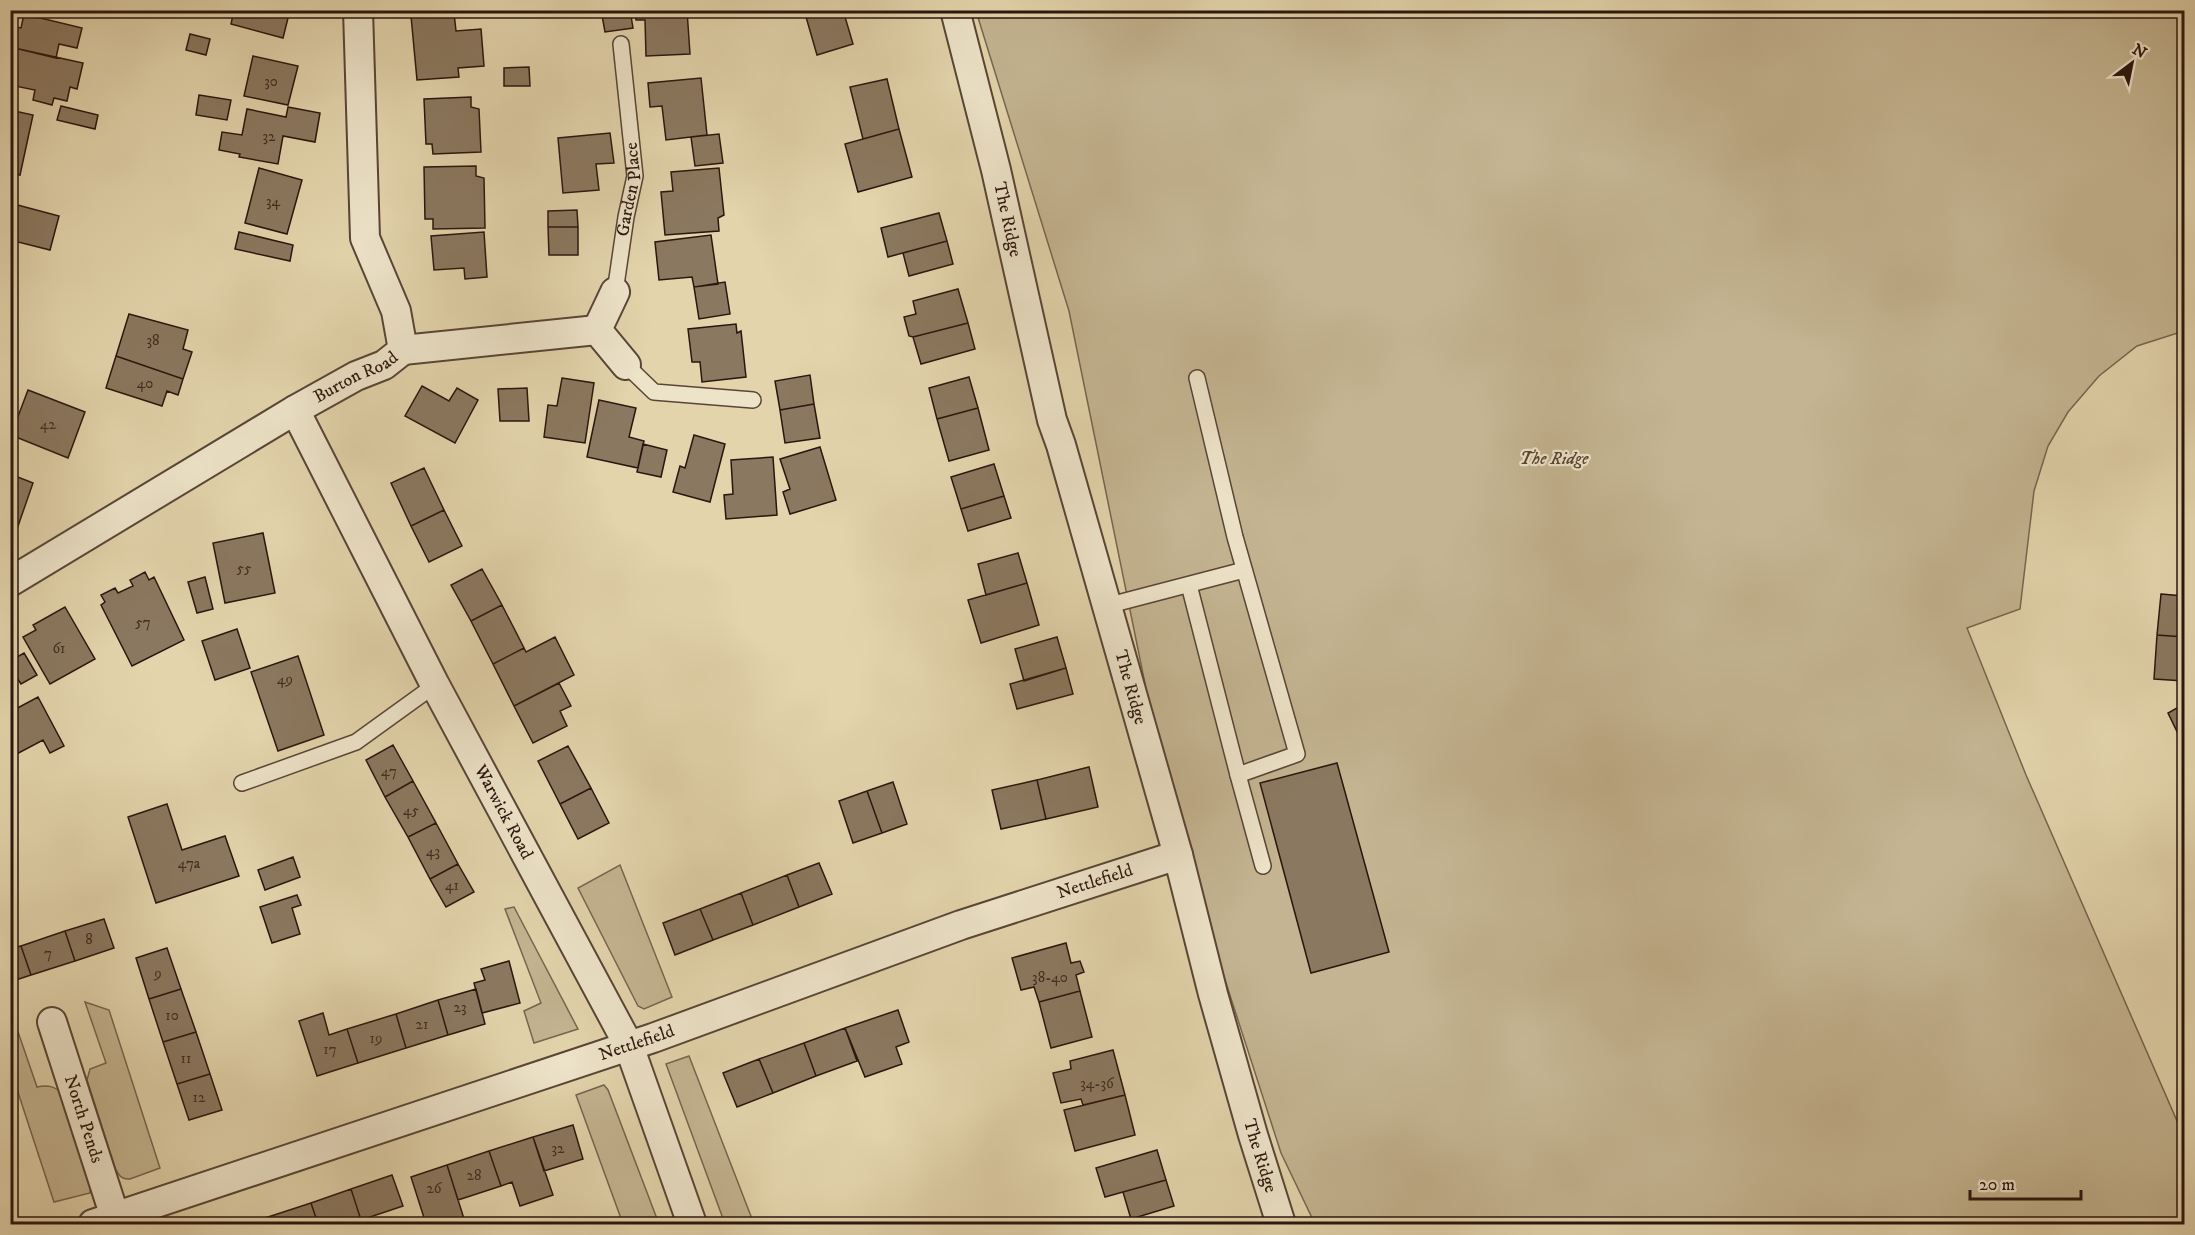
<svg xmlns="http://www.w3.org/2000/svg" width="2195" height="1235" font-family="'IM FELL DW Pica',serif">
<rect width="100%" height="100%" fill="#e3d4ac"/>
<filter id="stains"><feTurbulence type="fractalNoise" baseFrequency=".00333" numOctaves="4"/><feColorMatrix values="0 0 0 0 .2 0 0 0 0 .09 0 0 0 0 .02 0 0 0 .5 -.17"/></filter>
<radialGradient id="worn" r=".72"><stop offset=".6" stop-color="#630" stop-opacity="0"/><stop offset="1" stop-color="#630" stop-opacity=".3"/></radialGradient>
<!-- green -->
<path fill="#c4b491" stroke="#786450" stroke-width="1.5" d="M 976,11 L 2184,11 L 2184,331 L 2137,346 L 2099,376 L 2068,412 L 2048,446 L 2034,491 L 2020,609 L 1967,628 L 2026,775 L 2184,1137 L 2184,1224 L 1315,1224 L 1281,1153 L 1172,816 L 1069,311 Z
M 620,865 L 672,997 L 644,1009 L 638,1006 L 578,888 Z
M 514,907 L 578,1029 L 534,1043 L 524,1011 L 541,1003 L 505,909 Z
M 85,1002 L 109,1010 L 160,1168 L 130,1179 C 121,1180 119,1175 115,1168 L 87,1080 L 90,1069 L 106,1063 Z
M 16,1026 L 37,1087 C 49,1084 55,1087 65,1095 L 91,1183 L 90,1193 L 54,1202 L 11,1071 L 10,1030 Z
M 689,1056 L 754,1224 L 725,1224 L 666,1064 Z
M 604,1085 L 608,1090 L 659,1224 L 623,1224 L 576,1095 Z"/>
<!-- building -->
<path fill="#8b7860" stroke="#2b150e" stroke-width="1.5" d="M 131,10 L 155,10 L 153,17 Z
M 234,10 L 290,10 L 283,38 L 231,24 Z
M 601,10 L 630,10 L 633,28 L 605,32 Z
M 635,10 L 687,10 L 690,54 L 646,56 L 645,20 L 636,20 Z
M 804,10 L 843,10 L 853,44 L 817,55 Z
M 454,13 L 456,31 L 481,29 L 484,66 L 458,68 L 459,77 L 417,80 L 411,16 Z
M 24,14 L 82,28 L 77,48 L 59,44 L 56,58 L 10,47 L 10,26 L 21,28 Z
M 190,34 L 210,39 L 206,55 L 186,50 Z
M 10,47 L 83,63 L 77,89 L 70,87 L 67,101 L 54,98 L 52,105 L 33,100 L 35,90 L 10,85 Z
M 253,56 L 298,66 L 288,105 L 244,96 Z
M 529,67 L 530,86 L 504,86 L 504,68 Z
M 701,78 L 707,135 L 666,140 L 662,106 L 650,107 L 648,83 Z
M 887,79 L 899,129 L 863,139 L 850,87 Z
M 199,95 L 231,100 L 227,120 L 196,115 Z
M 471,97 L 471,107 L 479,109 L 481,152 L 433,154 L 432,144 L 426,144 L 424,99 Z
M 61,106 L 98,115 L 95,129 L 57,120 Z
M 288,107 L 320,113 L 315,142 L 283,136 L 278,164 L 239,157 L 240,154 L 219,150 L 222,132 L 242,135 L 247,109 L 286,117 Z
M 10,110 L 33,115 L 20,175 L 10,173 Z
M 899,129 L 912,177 L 858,192 L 845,144 Z
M 610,133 L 614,163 L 596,164 L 599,190 L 563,193 L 558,138 Z
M 719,134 L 723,163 L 695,166 L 691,137 Z
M 476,166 L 476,176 L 484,178 L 485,228 L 433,229 L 433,219 L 425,219 L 424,167 Z
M 259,168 L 302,180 L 287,234 L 245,223 Z
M 719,168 L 724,215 L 718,218 L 719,231 L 665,235 L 661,192 L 673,191 L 671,172 Z
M 10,203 L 59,216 L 50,250 L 10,240 Z
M 577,210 L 578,227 L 548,227 L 548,211 Z
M 939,213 L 947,241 L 888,257 L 881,228 Z
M 548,227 L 578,227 L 578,255 L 549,255 Z
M 239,232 L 293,245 L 290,261 L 235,249 Z
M 484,232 L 487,277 L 465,279 L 464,268 L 434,270 L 431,236 Z
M 711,235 L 718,284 L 694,287 L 692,277 L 659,280 L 655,242 Z
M 947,241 L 953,264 L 909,276 L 903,253 Z
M 725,282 L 730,314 L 699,319 L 694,287 Z
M 958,289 L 968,323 L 913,337 L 909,336 L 904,317 L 916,314 L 913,301 Z
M 129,314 L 188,330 L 183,349 L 192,352 L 183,379 L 116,356 Z
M 968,323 L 975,349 L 921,364 L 913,337 Z
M 736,324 L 737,333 L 741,331 L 746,377 L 702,382 L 700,362 L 692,362 L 688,329 Z
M 116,356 L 183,379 L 178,395 L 167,391 L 162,406 L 106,388 Z
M 810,375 L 814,404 L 780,410 L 775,381 Z
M 969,377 L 978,408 L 937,419 L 929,388 Z
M 562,378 L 594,383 L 585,443 L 544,437 L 548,405 L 557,406 Z
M 422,386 L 449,401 L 457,388 L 478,400 L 455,443 L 405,416 Z
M 527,388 L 529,421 L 500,421 L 498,389 Z
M 28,390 L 85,412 L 68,458 L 11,435 Z
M 599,400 L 636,408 L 629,437 L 644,441 L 638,468 L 587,457 Z
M 814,404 L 820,438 L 785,443 L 780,410 Z
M 978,408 L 989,450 L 949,461 L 937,419 Z
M 694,435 L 725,444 L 710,502 L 673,492 L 680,466 L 685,468 Z
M 643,444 L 667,450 L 661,477 L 637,472 Z
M 820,447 L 836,500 L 790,514 L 783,492 L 790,489 L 780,459 Z
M 773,457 L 777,515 L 726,519 L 724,495 L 733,494 L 731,460 Z
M 994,464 L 1004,496 L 961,509 L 951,477 Z
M 424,468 L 444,510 L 411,526 L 391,483 Z
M 10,474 L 33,483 L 17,529 L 10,527 Z
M 1004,496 L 1011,518 L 968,531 L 961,509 Z
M 444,510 L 462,546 L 429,562 L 411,526 Z
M 263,533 L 275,593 L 225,603 L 213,543 Z
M 1018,553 L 1027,583 L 986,595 L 978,564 Z
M 482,569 L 502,605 L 471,621 L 451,585 Z
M 145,572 L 149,580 L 154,577 L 184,640 L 132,666 L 101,605 L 105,602 L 101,595 L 115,588 L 118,593 L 133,586 L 130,580 Z
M 205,577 L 213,609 L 197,613 L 188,582 Z
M 1027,583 L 1039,625 L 981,643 L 968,600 Z
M 2161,594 L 2184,596 L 2184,637 L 2157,635 Z
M 502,605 L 524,648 L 493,664 L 471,621 Z
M 65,607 L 95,659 L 50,684 L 23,637 L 36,630 L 33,625 Z
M 237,629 L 250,668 L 215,680 L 202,641 Z
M 2157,635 L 2184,637 L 2184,681 L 2154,679 Z
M 555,637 L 574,675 L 514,706 L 493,664 L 524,648 L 526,652 Z
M 1057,637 L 1066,668 L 1024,681 L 1015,649 Z
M 24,653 L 37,675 L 21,684 L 10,667 L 10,661 Z
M 298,656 L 324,735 L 278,751 L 251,672 Z
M 1066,668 L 1073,694 L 1017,709 L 1010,684 Z
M 559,683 L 571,706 L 560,711 L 567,726 L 533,743 L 514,706 Z
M 38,697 L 64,746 L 50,753 L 43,740 L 11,757 L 10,712 Z
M 2184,704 L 2184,746 L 2168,713 Z
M 393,745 L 413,781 L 385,797 L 366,760 Z
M 568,746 L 591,788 L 560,804 L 538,761 Z
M 1337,763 L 1389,952 L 1311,973 L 1260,783 Z
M 1089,767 L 1098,807 L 1046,819 L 1037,780 Z
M 1037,780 L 1046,819 L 1001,829 L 992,790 Z
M 413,781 L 436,823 L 408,837 L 385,797 Z
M 893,782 L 907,824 L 882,833 L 867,791 Z
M 591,788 L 609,823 L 578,839 L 560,804 Z
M 867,791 L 882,833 L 853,843 L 839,801 Z
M 167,804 L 182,850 L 225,836 L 239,876 L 156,903 L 128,817 Z
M 436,823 L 458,864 L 430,879 L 408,837 Z
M 293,857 L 300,877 L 265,890 L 258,870 Z
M 819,863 L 832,894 L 799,907 L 787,875 Z
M 458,864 L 474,892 L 446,907 L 430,879 Z
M 787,875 L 799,907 L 753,925 L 741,893 Z
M 741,893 L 753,925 L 713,940 L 700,909 Z
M 297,895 L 301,905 L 292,908 L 300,934 L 272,943 L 260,907 Z
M 700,909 L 713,940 L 675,955 L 663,923 Z
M 104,919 L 114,948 L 75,961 L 65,931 Z
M 65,931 L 75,961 L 31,975 L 21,946 Z
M 1066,943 L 1071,963 L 1080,961 L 1084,972 L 1076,975 L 1080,991 L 1039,1002 L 1034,987 L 1021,990 L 1012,958 Z
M 21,946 L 31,975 L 10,982 L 10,949 Z
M 167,948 L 181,989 L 149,999 L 136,958 Z
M 509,961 L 520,1003 L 482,1013 L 474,983 L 485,980 L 481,969 Z
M 181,989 L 196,1032 L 163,1042 L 149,999 Z
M 476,989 L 485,1024 L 448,1035 L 438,1000 Z
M 1080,991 L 1092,1037 L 1051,1048 L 1039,1002 Z
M 438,1000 L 448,1035 L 406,1048 L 396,1014 Z
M 898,1010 L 909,1042 L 896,1047 L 902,1064 L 865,1077 L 845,1028 Z
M 323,1013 L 329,1035 L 347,1029 L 358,1063 L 317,1076 L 299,1021 Z
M 396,1014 L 406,1048 L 358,1063 L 347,1029 Z
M 845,1028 L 857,1061 L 816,1076 L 804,1043 Z
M 196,1032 L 210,1074 L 177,1084 L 163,1042 Z
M 804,1043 L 816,1076 L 773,1093 L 759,1059 Z
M 1113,1050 L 1125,1095 L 1083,1105 L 1081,1099 L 1061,1103 L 1053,1073 L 1071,1069 L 1070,1061 Z
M 759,1059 L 773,1093 L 737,1107 L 723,1073 Z
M 210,1074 L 222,1110 L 189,1120 L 177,1084 Z
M 1125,1095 L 1135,1135 L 1075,1151 L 1064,1110 Z
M 573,1125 L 583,1159 L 544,1171 L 533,1137 Z
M 533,1137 L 553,1195 L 520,1206 L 512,1182 L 501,1186 L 489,1151 Z
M 1157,1150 L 1166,1180 L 1105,1197 L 1096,1168 Z
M 489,1151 L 501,1186 L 458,1200 L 447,1165 Z
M 447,1165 L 465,1222 L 455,1224 L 426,1224 L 411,1177 Z
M 392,1175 L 403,1206 L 361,1220 L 351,1189 Z
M 1166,1180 L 1174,1206 L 1131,1219 L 1123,1192 Z
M 351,1189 L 361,1220 L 349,1224 L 318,1224 L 311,1203 Z
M 311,1203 L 318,1224 L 270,1224 L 268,1217 Z
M 268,1217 L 270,1224 L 246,1224 Z"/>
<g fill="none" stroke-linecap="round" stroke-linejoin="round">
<defs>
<g id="service">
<path id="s1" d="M 615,292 L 626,217 L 635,176 L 621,44"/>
<path d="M 626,365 L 654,392 L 753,400"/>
<path d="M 1189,585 L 1238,775 L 1297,754 L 1235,537 L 1197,378"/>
<path d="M 1106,606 L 1244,570"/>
<path d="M 1238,775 L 1263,866"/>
<path d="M 242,783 L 356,742 L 435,685"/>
</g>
<g id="minor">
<path id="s2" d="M 955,10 L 996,170 L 1052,420 L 1061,445 L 1178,855 L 1213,994 L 1253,1135 L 1281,1224"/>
<path d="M 615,292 L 597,330 L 626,365"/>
<path d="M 403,350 L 597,330"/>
<path id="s3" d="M 295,410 L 435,685 L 629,1046 L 692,1224"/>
<path id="s4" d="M 10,582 L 295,410 L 356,376 L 384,365 L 403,350 L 396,311 L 365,238 L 358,10"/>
<path id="s5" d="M 52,1022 L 115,1217"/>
<path id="s6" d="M 93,1224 L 653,1038 L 961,925 L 1178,855"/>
</g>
</defs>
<!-- service casing -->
<use href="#service" stroke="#594536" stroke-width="18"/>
<!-- minor casing -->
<use href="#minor" stroke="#594536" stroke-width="32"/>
<!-- service -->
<use href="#service" stroke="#ede3c9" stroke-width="15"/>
<!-- minor -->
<use href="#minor" stroke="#ede3c9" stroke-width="28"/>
</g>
<g text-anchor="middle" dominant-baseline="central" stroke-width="4.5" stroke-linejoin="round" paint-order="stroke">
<!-- number labels -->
<g font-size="15" fill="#432e22">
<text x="271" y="81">30</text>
<text x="269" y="136">32</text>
<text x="273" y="201">34</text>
<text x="153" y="340">38</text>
<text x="145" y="383">40</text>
<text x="48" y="424">42</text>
<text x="244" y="568">55</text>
<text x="143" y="622">57</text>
<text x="59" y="648">61</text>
<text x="285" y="679">49</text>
<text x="389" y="771">47</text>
<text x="411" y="810">45</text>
<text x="433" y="851">43</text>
<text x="189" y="863">47a</text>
<text x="452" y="885">41</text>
<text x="89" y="939">8</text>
<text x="48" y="953">7</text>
<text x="158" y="973">9</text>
<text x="1050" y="977">38-40</text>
<text x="460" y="1007">23</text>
<text x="172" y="1015">10</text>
<text x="422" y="1024">21</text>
<text x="376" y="1038">19</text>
<text x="330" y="1049">17</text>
<text x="186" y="1058">11</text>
<text x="1097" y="1083">34-36</text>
<text x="199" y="1097">12</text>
<text x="558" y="1148">32</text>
<text x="474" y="1175">28</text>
<text x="434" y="1188">26</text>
</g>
<!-- street labels -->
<g font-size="18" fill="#2b150e" stroke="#ede3c9">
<text stroke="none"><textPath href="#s1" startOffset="104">Garden Place</textPath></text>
<text stroke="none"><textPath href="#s2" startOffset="216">The Ridge</textPath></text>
<text stroke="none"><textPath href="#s4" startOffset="402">Burton Road</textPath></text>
<text stroke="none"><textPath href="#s2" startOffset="700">The Ridge</textPath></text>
<text stroke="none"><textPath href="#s3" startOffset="453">Warwick Road</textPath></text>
<text stroke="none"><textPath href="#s6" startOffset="1059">Nettlefield</textPath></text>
<text stroke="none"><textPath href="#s6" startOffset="573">Nettlefield</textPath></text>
<text stroke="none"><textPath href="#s5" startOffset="102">North Pends</textPath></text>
<text stroke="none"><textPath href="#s2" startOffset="1186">The Ridge</textPath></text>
</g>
<!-- park labels -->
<g font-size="18" font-style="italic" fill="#594535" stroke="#ede3c9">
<text x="1554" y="459">The Ridge</text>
</g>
</g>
<!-- margin -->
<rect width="2195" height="1235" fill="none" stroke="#e3d4ac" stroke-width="36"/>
<rect x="12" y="12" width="2171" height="1211" fill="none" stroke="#2b150e" stroke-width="3"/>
<rect x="18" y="18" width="2159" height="1199" fill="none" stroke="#2b150e" stroke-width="1.5"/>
<!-- north arrow -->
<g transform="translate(2132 63) rotate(32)" stroke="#ede3c9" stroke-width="4.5" paint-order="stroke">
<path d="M0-4.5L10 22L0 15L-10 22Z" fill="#2b150e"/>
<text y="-9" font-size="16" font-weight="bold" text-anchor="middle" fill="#2b150e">N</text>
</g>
<!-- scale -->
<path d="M1970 1190v9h111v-9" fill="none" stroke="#2b150e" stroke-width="3"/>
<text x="1979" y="1190" font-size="18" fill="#2b150e" stroke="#ede3c9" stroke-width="4.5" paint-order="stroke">20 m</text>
<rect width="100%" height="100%" filter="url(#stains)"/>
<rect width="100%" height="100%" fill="url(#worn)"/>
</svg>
